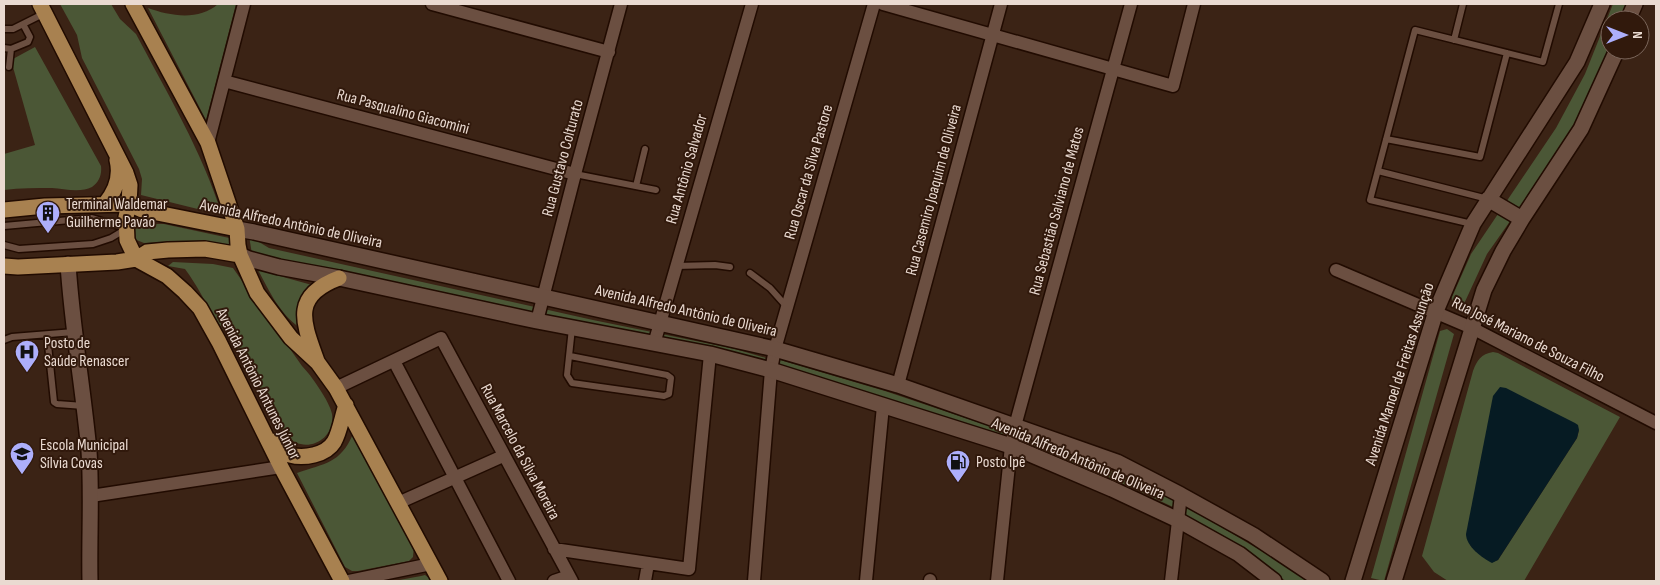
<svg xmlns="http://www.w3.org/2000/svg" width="1660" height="585" font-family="'Sofia Sans Condensed',sans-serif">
<rect width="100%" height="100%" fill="#3b2315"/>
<!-- green -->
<path fill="#4b5736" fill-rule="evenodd" d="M 60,4 L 111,4 L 120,19 L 136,34 C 167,93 202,151 222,215 L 141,195 L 142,179 L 139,169 L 82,58 L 77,35 Z
M 218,4 L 236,4 L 206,120 L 148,8 C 170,16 199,21 218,4 Z
M 1613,4 L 1628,4 L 1623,20 L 1610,20 L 1610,50 L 1582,112 L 1558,153 L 1487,254 L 1463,306 L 1457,310 L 1452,307 L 1452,297 L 1471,254 L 1556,128 L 1585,74 Z
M 35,47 L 101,166 C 102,175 99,182 92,187 C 81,193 64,189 52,188 C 36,188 20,188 4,190 L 4,154 L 35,145 L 11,60 Z
M 148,224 L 164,224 L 234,239 L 233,246 L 202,241 L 144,243 L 134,239 L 132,231 L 136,228 Z
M 249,236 L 269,248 L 593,320 L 735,349 L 766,358 L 763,362 L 611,331 L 252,254 Z
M 173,262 L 213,264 L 233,268 L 302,366 C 311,375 330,402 332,414 C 336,440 304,456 286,435 C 281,430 278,421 275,415 C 265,397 255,380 246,362 C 237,346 225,333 215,318 C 205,302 197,285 185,269 L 168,266 Z
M 258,270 L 312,285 L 300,328 C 279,313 270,292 258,270 Z
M 1447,329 L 1454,334 L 1384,581 L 1371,578 L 1440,331 Z
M 1493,352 L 1498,353 L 1620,417 L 1524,581 L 1448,581 L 1434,572 L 1422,556 L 1473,371 C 1477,360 1481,354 1493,352 ZM 1579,430 L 1577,438 L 1498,560 L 1492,562 L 1470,545 Z
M 780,360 L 885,391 L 1007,432 L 1009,438 L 778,367 L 776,362 Z
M 353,434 L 414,545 L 413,557 L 409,561 L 358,571 L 352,571 L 345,567 L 297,473 C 325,463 340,464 353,434 Z
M 1022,435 L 1061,452 L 1173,494 L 1173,507 L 1100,473 L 1017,445 Z
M 1184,505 L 1312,581 L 1286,581 L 1258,564 L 1220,535 L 1182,514 Z
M 425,575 L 433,581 L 394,581 L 421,576 Z"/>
<!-- water -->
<path fill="#061b23" d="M 1500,387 L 1506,388 L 1575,423 L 1578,425 L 1579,430 L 1577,438 L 1498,560 L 1492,563 C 1482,558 1466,546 1466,534 L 1493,396 Z"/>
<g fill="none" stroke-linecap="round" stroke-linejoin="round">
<defs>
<path id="lane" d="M 4,29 L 13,29 L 45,13
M 1454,40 L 1463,4
M 4,48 L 11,49 L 28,42 L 30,37 L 23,24
M 9,67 L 11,49
M 1386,139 L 1480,157 L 1507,53
M 1378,171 L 1488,199
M 575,174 L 656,190
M 636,186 L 645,149
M 1472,224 L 1370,200 L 1415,30 L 1543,62 L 1559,4
M 4,226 L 92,218 L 125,228
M 4,245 L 19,249 L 93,244 L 111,238 L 126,229
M 676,266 L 715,265 L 730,267
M 750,273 L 770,288 L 787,307
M 47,335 L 54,402 L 57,404 L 84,406
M 4,340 L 12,337 L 74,332
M 570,356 L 667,375 L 671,378 L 669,394 L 664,396 L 572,383 L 567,375 L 572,328"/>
<path id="street" d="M 432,4 L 609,52
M 883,4 L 1173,86 L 1194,4
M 224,81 L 575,174
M 208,143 L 244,4
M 1336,270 L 1472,328 L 1656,423
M 537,321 L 575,174 L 621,4
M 654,344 L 752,4
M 394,361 L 509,581
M 898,385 L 1001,4
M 336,388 L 441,338 L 572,581
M 91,496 L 281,467
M 398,503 L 503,456
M 554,549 L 689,569 L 710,354
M 349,581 L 431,564
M 554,581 L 569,576
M 645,581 L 648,564
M 754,581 L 771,370 L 775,349 L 874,4
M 866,581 L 883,406
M 930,581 L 930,580
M 997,581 L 1011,446 L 1015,426 L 1131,4
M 1171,581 L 1181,495"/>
<path id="secondary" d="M 1628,20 L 1635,4
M 1488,199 L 1522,219
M 237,229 L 254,232 L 775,349 L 898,385 L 1117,462 L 1181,495 L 1253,535 L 1322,581
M 240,255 L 249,259 L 279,267 L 339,278 L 537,321 L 710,354 L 771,370 L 1011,446 L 1112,489 L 1178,520 L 1239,554 L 1274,581
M 68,264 C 72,326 83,388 89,451 C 92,494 89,538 90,581
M 1353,581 L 1436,311 L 1473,224 L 1577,62 L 1602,4
M 1394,581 L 1484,290 L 1503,251 L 1522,219 L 1581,129 L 1617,50"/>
<path id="primary" d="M 40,4 L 126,173 L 130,185 L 129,204 L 126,217 L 127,240 L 136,259 L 167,276 L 185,292 L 200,308 L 219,342 L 281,467 L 342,581
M 133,4 L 208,143 L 237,229 L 238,245 L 240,255 L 257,293 L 291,338 L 318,363 L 336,388 L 440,581
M 105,204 C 115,192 121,176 117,160
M 4,210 L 45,206 L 129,204 L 142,210 L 237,229
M 4,266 L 18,267 L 117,262 L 136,259 L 147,252 L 168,250 L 205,249 L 240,255
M 317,361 C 303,322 291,296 339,278
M 272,441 C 277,446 283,452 290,455 C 304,459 326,455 334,442 C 340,432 342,416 346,405"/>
</defs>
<!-- lane casing -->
<use href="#lane" stroke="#210b01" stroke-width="9"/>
<!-- street casing -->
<use href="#street" stroke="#210b01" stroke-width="15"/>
<!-- secondary casing -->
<use href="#secondary" stroke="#210b01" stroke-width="18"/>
<!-- primary casing -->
<use href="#primary" stroke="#210b01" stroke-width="18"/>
<!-- lane -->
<use href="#lane" stroke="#6b4f41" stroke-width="6"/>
<!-- street -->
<use href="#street" stroke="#6b4f41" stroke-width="12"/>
<!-- secondary -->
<use href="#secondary" stroke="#6b4f41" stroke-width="15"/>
<!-- primary -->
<use href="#primary" stroke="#a88150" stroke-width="15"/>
</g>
<!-- icons -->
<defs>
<symbol id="building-pin" viewBox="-11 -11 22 30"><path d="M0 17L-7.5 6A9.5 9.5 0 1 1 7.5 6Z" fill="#adaffb" stroke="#31190c"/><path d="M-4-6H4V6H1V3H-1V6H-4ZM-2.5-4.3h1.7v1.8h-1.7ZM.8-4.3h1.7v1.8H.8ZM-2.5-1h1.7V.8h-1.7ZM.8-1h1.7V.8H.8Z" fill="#111"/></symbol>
<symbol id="hospital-pin" viewBox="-11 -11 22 30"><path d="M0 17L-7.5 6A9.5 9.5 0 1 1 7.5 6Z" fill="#adaffb" stroke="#31190c"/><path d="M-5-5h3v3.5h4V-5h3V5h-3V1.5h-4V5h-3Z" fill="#111"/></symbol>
<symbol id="school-pin" viewBox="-11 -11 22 30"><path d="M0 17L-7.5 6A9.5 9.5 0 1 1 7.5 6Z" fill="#adaffb" stroke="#31190c"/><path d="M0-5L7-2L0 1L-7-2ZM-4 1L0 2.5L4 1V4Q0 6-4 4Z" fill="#111"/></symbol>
<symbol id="fuel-pin" viewBox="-11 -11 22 30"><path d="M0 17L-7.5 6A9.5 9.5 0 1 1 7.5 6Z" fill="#adaffb" stroke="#31190c"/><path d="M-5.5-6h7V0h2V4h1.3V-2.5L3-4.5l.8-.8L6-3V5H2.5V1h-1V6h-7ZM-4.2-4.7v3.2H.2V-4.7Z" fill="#111"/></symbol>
</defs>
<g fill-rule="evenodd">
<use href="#building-pin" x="34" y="199" width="28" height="38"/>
<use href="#hospital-pin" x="13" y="338" width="28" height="38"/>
<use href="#school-pin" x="8" y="440" width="28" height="38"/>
<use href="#fuel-pin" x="944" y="448" width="28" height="38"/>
</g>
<g text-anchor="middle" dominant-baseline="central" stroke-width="4" stroke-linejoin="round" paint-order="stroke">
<!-- street labels -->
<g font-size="16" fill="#eadad1" stroke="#31190c">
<text transform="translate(403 112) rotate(15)">Rua Pasqualino Giacomini</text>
<text transform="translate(563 158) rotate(-75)">Rua Gustavo Colturato</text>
<text transform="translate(687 169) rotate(-74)">Rua Antônio Salvador</text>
<text transform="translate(809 172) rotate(-74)">Rua Oscar da Silva Pastore</text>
<text transform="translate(934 190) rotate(-75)">Rua Casemiro Joaquim de Oliveira</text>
<text transform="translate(1057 211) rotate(-75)">Rua Sebastião Salviano de Matos</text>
<text transform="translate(291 224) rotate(12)">Avenida Alfredo Antônio de Oliveira</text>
<text transform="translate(686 311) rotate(13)">Avenida Alfredo Antônio de Oliveira</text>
<text transform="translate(1528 340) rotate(27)">Rua José Mariano de Souza Filho</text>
<text transform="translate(1400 374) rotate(-72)">Avenida Manoel de Freitas Assunção</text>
<text transform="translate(258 384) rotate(63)">Avenida Antônio Antunes Júnior</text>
<text transform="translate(520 452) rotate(62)">Rua Marcelo da Silva Moreira</text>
<text transform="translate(1078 459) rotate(23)">Avenida Alfredo Antônio de Oliveira</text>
</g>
<!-- poi labels -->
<g font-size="16" fill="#eadad1" stroke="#31190c" text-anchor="start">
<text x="66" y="204">Terminal Waldemar<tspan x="66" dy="18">Guilherme Pavão</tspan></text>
<text x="44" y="343">Posto de<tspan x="44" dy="18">Saúde Renascer</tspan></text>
<text x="40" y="445">Escola Municipal<tspan x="40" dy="18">Sílvia Covas</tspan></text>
<text x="976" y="462">Posto Ipê</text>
</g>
</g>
<!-- border -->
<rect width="1660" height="585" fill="none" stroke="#eadad1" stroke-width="10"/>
<!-- north arrow -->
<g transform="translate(1625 35) rotate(90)"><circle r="24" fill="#31190c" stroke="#7b665b"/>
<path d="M0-4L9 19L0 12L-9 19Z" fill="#adaffb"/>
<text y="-8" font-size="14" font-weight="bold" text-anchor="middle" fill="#eadad1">N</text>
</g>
</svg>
